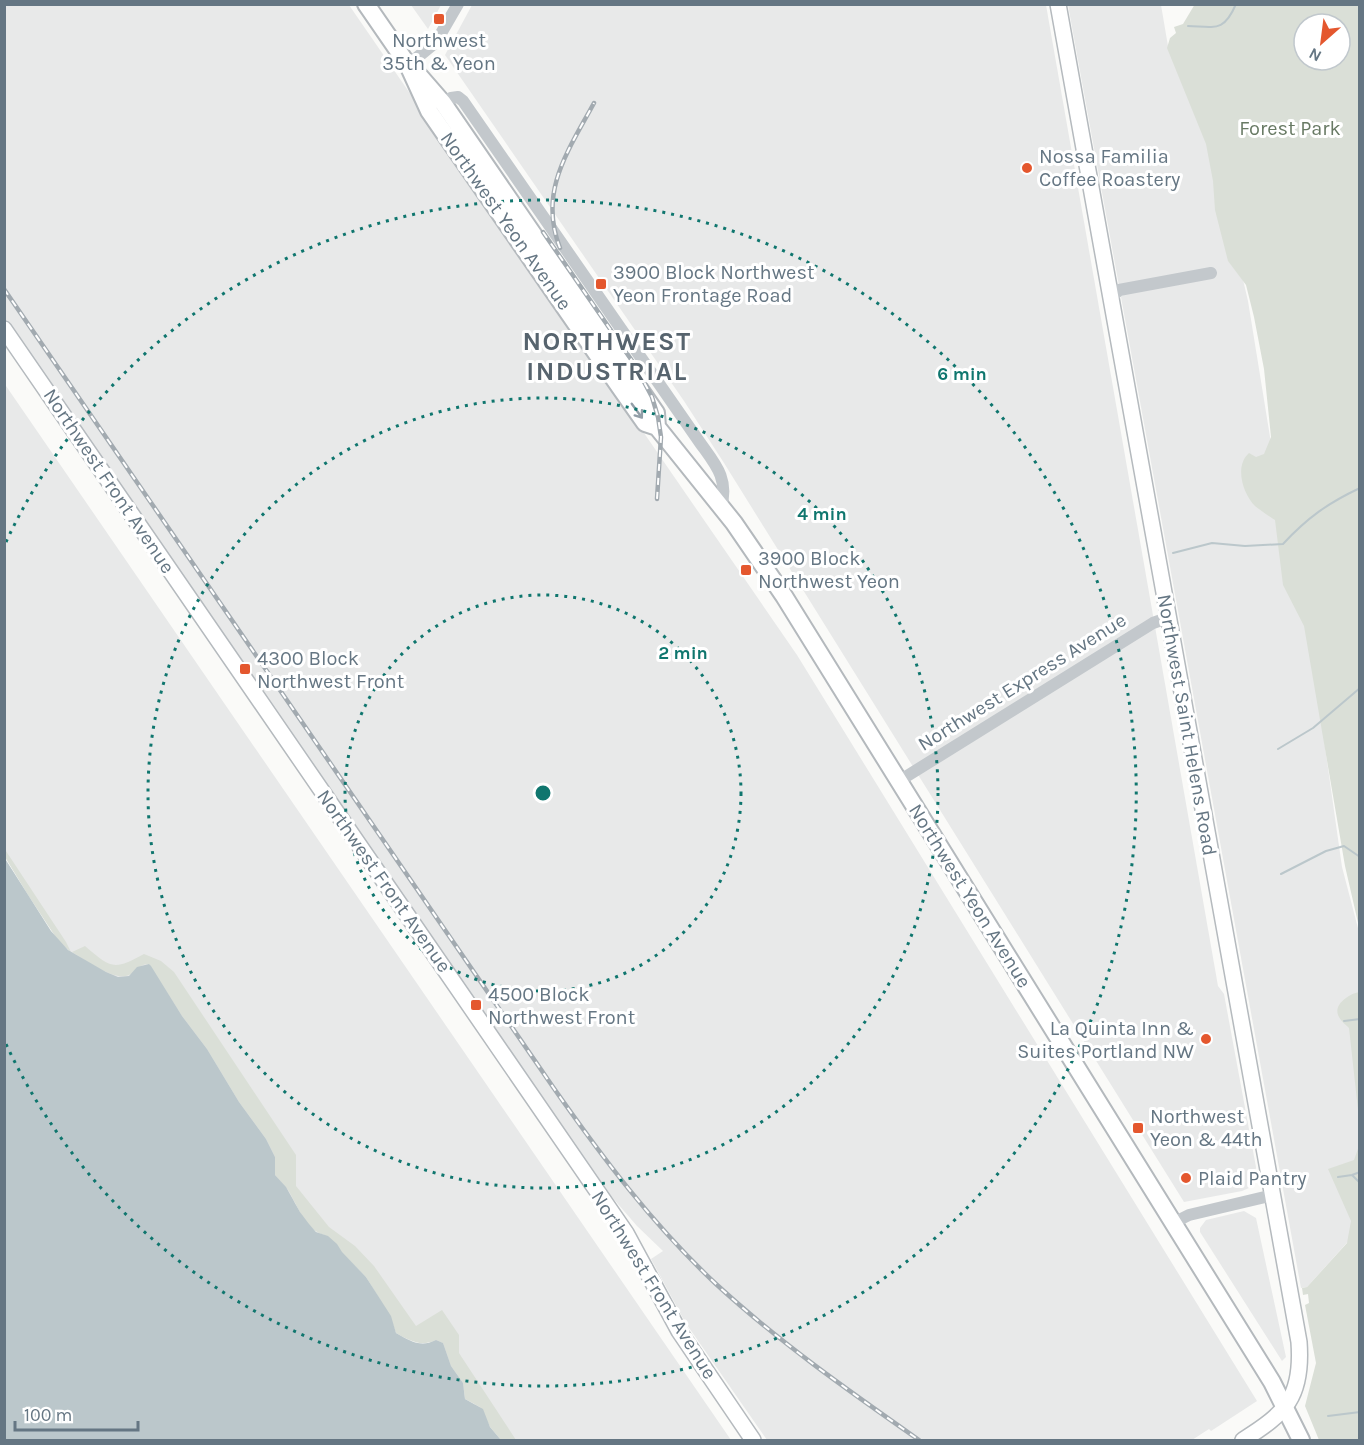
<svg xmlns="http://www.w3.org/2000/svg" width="1364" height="1445" font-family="Karla,sans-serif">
<rect width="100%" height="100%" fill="#fafaf8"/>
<!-- built -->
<path fill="#e8e9e9" d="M 4,5 L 349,5 L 797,655 L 1257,1401 L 1211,1431 L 1209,1429 L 1192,1440 L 767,1440 L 685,1322 L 651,1259 L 663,1251 L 637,1226 L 598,1181 L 5,319 Z
M 411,5 L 441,5 L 428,29 Z
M 472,5 L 1046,5 L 1218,986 L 1224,994 L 1256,1167 L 1255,1178 L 1249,1188 L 1242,1191 L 1184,1202 L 724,463 L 684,401 L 445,55 Z
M 1068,5 L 1161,5 L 1168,46 L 1211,143 L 1248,301 L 1271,443 L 1313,662 L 1342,867 L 1359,932 L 1360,1164 L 1352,1237 L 1307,1287 L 1301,1288 Z
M 4,383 L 731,1440 L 501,1440 L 430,1343 L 86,985 L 69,951 L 59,942 L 5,857 Z
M 1244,1211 L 1256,1218 L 1286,1357 L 1282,1361 L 1200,1232 L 1200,1228 L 1206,1220 Z"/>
<!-- green -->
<path fill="#dadfd7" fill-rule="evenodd" d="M 1195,4 L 1359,5 L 1359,927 L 1345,866 L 1304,626 L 1283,585 L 1275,520 C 1269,516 1261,511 1255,506 C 1243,494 1234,466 1249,453 L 1256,457 L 1264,454 L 1271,437 L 1264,369 L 1254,317 L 1246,285 L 1228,261 L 1215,210 L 1213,181 L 1206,144 L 1167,48 L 1170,38 L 1176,33 L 1174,27 L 1183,24 ZM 1304,24 L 1340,24 L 1340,60 L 1304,60 Z
M 4,848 L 66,942 L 71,952 L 59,942 L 28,895 L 5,857 Z
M 85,946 C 111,968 113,971 144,954 L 161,961 L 174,972 L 296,1155 L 296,1186 L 329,1227 L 355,1246 L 374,1266 L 416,1326 L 442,1310 L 459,1335 L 459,1353 L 516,1440 L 501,1440 L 490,1427 L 480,1407 L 465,1399 L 463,1383 L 451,1366 L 443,1343 L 436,1340 C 421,1347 410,1341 396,1333 L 390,1316 L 366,1277 L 324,1235 C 305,1230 298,1206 288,1190 C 284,1185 279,1180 275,1175 L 275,1157 L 266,1139 L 239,1102 L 207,1049 L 182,1016 L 149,964 C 138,964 138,971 129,975 C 115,982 85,960 72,952 Z
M 1358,988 L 1359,988 L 1359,1119 L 1349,1028 C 1346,1025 1341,1021 1339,1017 C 1332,1005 1349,994 1359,992 Z
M 1359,1146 L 1359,1440 L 1319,1440 L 1305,1406 L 1316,1363 L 1305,1305 L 1309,1303 L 1308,1294 L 1303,1295 L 1302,1288 L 1307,1287 L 1347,1243 L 1351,1221 L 1328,1169 L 1354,1160 Z"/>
<!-- water -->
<path fill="#bbc7cb" d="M 4,857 L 51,931 L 68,950 L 106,972 L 118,977 L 129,976 L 137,967 L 149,964 L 151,966 L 182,1016 L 207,1049 L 239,1102 L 266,1139 L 275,1157 L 275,1175 L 286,1187 L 300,1212 L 309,1224 L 316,1232 L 328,1236 L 337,1244 L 342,1252 L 366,1277 L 391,1316 L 396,1333 C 410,1341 421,1348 436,1340 L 443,1343 L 451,1366 L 463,1383 L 465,1399 L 483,1409 L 490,1427 L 501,1440 L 5,1440 Z"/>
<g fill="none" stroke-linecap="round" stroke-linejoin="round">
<!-- stream -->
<path stroke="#bbc7cb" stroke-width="2" d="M 1188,26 C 1216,27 1224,32 1236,4
M 1173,553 L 1212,543 L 1245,546 L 1283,544 C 1307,518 1328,503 1360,488
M 1278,749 L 1313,728 L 1360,688
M 1281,874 L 1326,851 L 1344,846 L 1360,857
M 1344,1021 L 1360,1019
M 1352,1175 L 1360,1183
M 1338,1177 L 1352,1175 L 1360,1172
M 1328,1416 L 1360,1412"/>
<defs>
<path id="major" d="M 1058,4 L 1299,1342 C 1303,1397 1286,1413 1243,1440
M 4,329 L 626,1233 L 679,1331 L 753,1440"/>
<path id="highway" d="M 366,4 L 408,65 L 429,111 L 619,386 L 645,423 L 657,427 L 734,523 L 784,596 L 1272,1382 L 1301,1440
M 416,72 L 443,103 L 656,413 L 657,427"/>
</defs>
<!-- major casing -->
<use href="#major" stroke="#b5babe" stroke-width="18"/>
<!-- highway casing -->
<use href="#highway" stroke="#b4b9bd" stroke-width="20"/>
<!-- minor -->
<path stroke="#c3c8cc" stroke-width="12" d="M 408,65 L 436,42 L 458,4
M 443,103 L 451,98 L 458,97 L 463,101 L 696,437 C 712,461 730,476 721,507
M 1111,298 L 1119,290 L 1211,273
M 899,781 L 1153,623 L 1167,618
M 1173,1223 L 1189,1215 L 1273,1195"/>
<!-- major -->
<use href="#major" stroke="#fff" stroke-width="15"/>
<!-- highway -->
<use href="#highway" stroke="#fff" stroke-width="16"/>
<defs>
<path id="rail" d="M 543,232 L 635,365 L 652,397 L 658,417 L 661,437 L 657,499
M 560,248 C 538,192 568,151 594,103
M 4,289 L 553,1087 C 602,1157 653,1225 716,1284 C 779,1342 849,1391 919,1440"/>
</defs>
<!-- rail casing -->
<use href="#rail" stroke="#a2aab0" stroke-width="4.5"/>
<!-- rail -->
<use href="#rail" stroke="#fff" stroke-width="2" stroke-dasharray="7" stroke-linecap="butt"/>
</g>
<!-- one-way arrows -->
<defs><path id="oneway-shaft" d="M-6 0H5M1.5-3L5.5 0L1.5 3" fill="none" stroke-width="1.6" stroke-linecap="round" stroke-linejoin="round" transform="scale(1.5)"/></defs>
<use stroke="#939fa8" href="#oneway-shaft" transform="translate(637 411) rotate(54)"/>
<!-- distance rings -->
<g fill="none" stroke="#0f766e" stroke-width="3" stroke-dasharray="3 6">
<circle cx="543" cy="793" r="198"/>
<circle cx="543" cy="793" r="395"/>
<path d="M6 542A593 593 0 1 1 6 1044"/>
</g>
<!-- markers -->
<g fill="#e4572e" stroke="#fff" stroke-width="2">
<rect x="433" y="13" width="12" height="12" rx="3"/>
<circle cx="1027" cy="168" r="6"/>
<rect x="595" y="278" width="12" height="12" rx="3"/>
<rect x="740" y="564" width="12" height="12" rx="3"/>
<rect x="239" y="663" width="12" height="12" rx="3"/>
<rect x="470" y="999" width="12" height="12" rx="3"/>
<circle cx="1206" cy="1039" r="6"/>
<rect x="1132" y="1122" width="12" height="12" rx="3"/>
<circle cx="1186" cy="1178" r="6"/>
</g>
<g text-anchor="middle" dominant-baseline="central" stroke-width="6" stroke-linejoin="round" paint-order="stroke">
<!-- poi labels -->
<g font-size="20" fill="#657683" stroke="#fff" text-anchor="start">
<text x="439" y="40" text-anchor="middle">Northwest<tspan x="439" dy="23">35th &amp; Yeon</tspan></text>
<text x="1039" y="156">Nossa Familia<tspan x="1039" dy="23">Coffee Roastery</tspan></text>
<text x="613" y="272">3900 Block Northwest<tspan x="613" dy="23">Yeon Frontage Road</tspan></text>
<text x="758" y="558">3900 Block<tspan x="758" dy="23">Northwest Yeon</tspan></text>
<text x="257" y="658">4300 Block<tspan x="257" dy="23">Northwest Front</tspan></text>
<text x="488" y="994">4500 Block<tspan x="488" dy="23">Northwest Front</tspan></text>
<text x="1194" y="1028" text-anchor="end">La Quinta Inn &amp;<tspan x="1194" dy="23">Suites Portland NW</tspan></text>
<text x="1150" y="1116">Northwest<tspan x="1150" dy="23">Yeon &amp; 44th</tspan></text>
<text x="1198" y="1178">Plaid Pantry</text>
</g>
<!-- park labels -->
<g font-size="20" fill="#687a64" stroke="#fff">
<text x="1290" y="128">Forest Park</text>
</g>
<!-- street labels -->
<g font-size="20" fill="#657683" stroke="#fff">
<text transform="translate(506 221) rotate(55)">Northwest Yeon Avenue</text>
<text transform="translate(109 481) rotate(56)">Northwest Front Avenue</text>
<text transform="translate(1022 682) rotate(-32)">Northwest Express Avenue</text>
<text transform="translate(1187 725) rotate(80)">Northwest Saint Helens Road</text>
<text transform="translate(384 881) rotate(55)">Northwest Front Avenue</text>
<text transform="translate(970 896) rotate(58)">Northwest Yeon Avenue</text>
<text transform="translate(654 1285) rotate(58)">Northwest Front Avenue</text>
</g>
<!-- district labels -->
<g font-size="26" font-weight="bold" letter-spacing="1.5" fill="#57646e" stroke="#fff">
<text x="607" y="341">NORTHWEST<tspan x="607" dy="30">INDUSTRIAL</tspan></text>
</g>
</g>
<circle cx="543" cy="793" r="9" fill="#0f766e" stroke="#fff" stroke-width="3"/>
<g font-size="18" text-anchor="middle" font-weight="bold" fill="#0f766e" stroke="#fff" stroke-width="6" stroke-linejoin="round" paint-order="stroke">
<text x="962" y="380">6 min</text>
<text x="822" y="520">4 min</text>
<text x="683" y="659">2 min</text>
</g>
<!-- border -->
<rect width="1364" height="1445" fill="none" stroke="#657683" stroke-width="12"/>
<!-- north arrow -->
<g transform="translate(1322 42) rotate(208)"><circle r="28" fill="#ffffff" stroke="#c1c8cd" stroke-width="1.5"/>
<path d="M0-4.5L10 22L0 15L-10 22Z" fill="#e4572e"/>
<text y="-9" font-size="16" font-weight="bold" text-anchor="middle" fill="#657683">N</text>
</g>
<!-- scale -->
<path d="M15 1421v9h123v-9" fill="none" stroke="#657683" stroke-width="3"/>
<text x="24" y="1421" font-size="18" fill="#657683" stroke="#ffffff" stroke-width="4.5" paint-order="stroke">100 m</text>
</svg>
